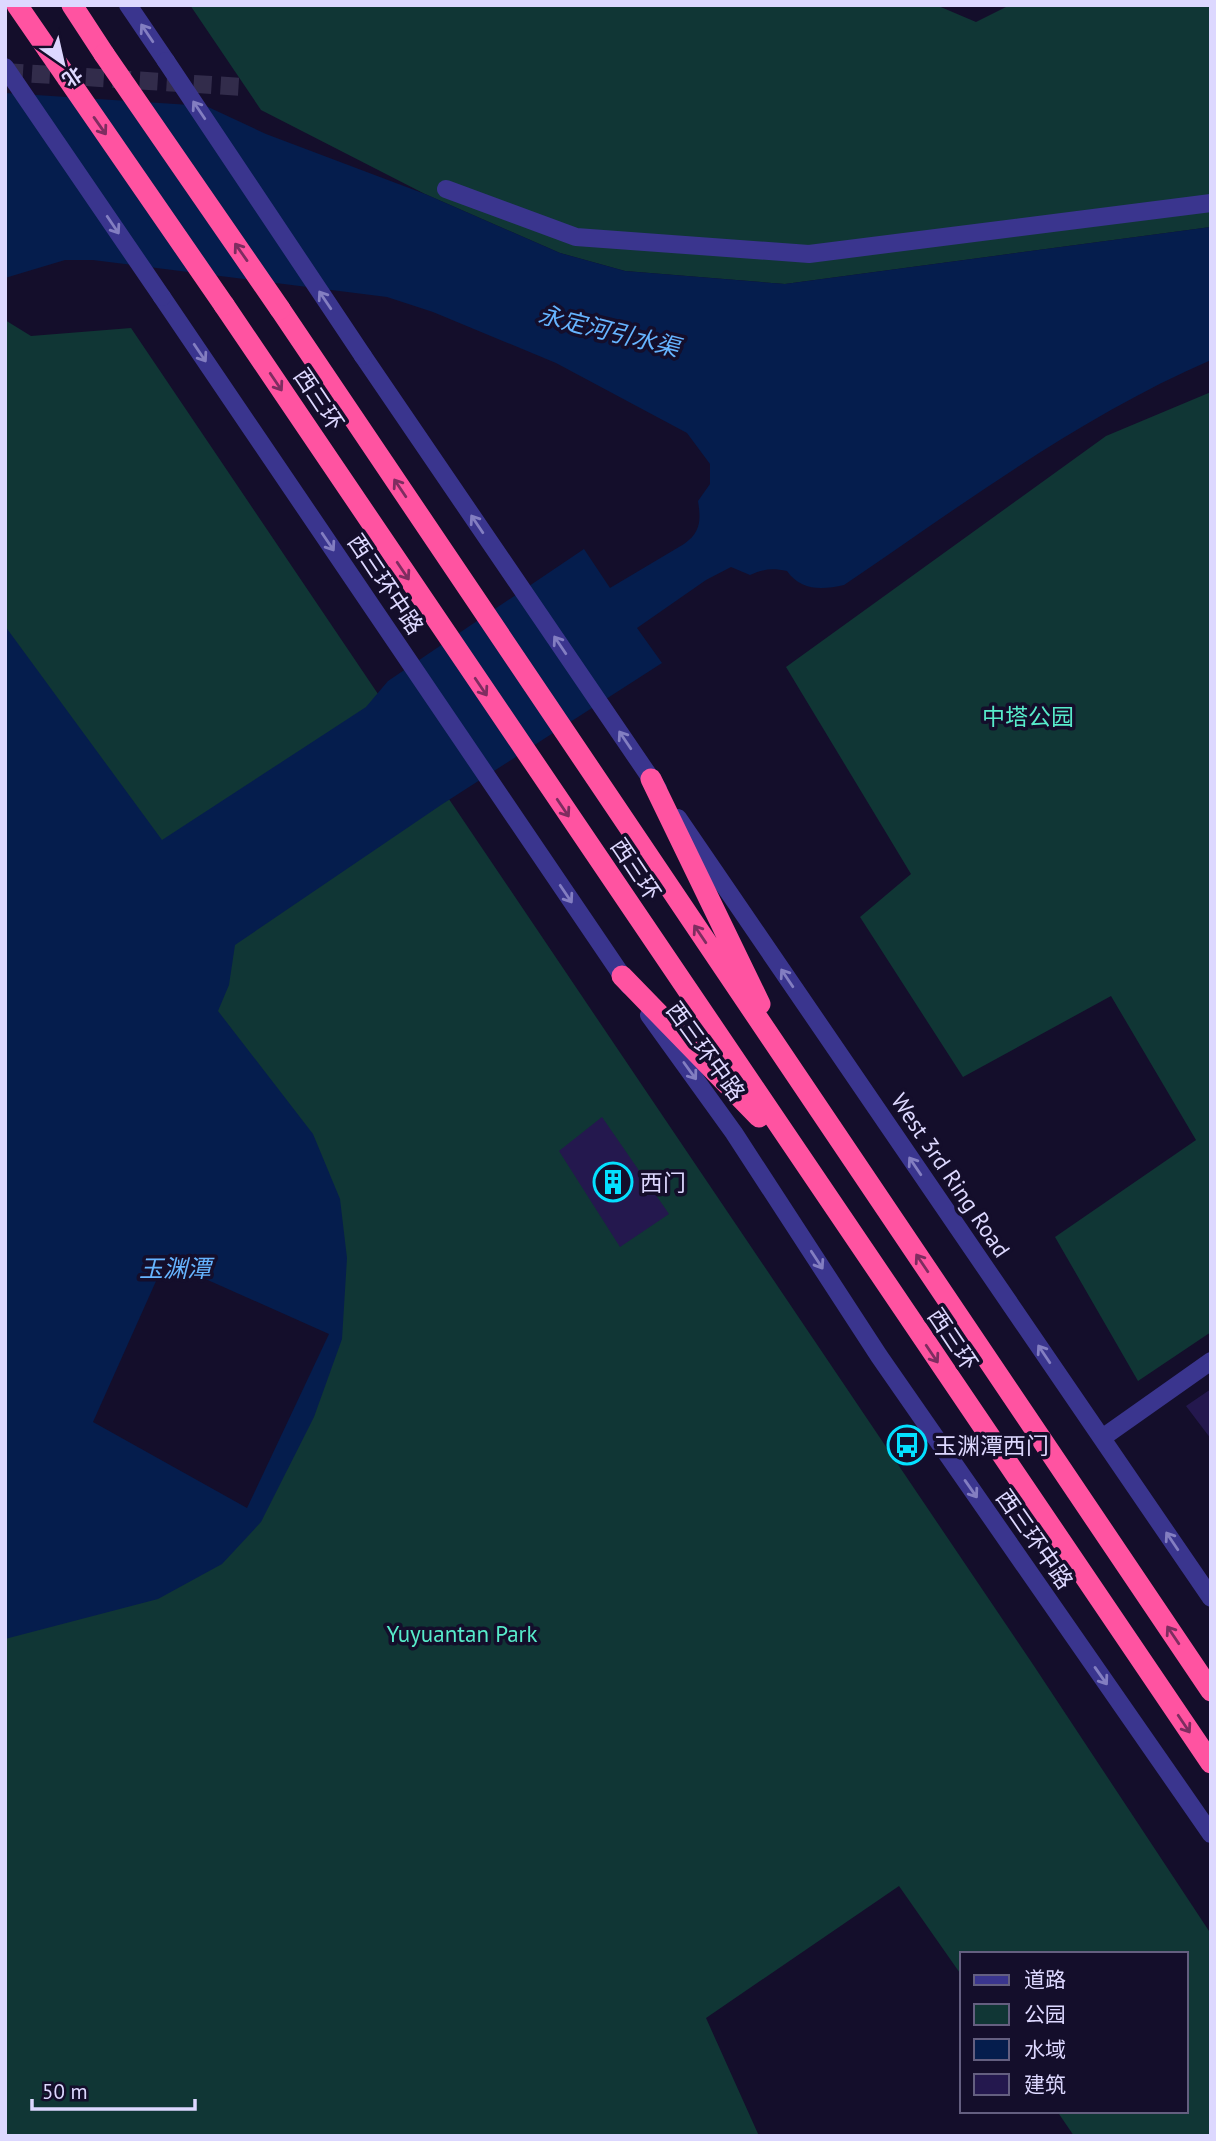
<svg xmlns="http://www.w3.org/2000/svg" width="1216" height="2141" font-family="'PT Sans','Noto Sans SC',sans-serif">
<rect width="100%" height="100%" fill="#140e2b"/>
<!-- green -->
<path fill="#103635" d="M 190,5 L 936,5 L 976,22 L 1010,5 L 1211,5 L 1211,227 L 785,284 L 625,271 L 560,253 L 425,194 L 261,110 Z
M 5,320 L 31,336 L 131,328 L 1034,1666 L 1211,1934 L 1211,2136 L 1074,2136 L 1057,2111 L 1186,2111 L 1186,1954 L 962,1954 L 962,1976 L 899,1886 L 706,2018 L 759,2136 L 5,2136 Z
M 1211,392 L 1211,1332 L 1138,1381 L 1055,1237 L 1196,1140 L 1111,996 L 963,1077 L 860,917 L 911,874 L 786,667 L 1106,436 Z"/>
<!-- water -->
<path fill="#051d4d" d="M 5,93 L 206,106 L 266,134 L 425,194 L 560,253 L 625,271 L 785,284 L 1211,227 L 1211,360 C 1079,417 962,505 844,585 C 822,590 801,591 787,571 C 772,568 763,569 750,575 L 731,567 L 706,580 L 637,628 L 662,663 L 441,805 L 235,945 L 229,985 L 218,1011 L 313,1134 L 340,1199 L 347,1258 L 342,1339 L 314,1417 L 261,1522 L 222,1564 L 158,1599 L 5,1639 L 5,626 L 162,840 L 366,707 L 388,681 L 584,549 L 610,588 L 684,544 C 701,532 701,520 698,501 L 710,484 L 710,464 L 687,433 L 556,363 L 433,312 L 387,297 L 93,260 L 65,260 L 5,278 Z"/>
<!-- pier -->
<path fill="#140e2b" d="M 165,1261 L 329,1334 L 247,1508 L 93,1422 Z"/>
<!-- building -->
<path fill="#24184e" d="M 602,1117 L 669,1214 L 620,1247 L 559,1151 Z
M 1211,1389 L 1211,1439 L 1186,1406 Z"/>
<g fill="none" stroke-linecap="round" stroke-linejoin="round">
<!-- minor-tunnel -->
<path stroke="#322c4b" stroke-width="18" stroke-dasharray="18 9" stroke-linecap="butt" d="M 5,72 L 243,87"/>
<!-- minor -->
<path stroke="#3a358e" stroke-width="18" d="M 128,5 L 166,61
M 446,189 L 576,237 L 809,254 L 1211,203
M 162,297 L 629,986
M 363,356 L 658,789
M 678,818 L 1211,1598
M 649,1015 L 734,1133 L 879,1356 L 1211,1834
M 1102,1438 L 1211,1361"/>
<!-- highway -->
<path stroke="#ff53a1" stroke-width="21" d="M 17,5 L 48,50
M 72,5 L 104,54
M 224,305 L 1211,1763
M 280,309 L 1211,1691
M 651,779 L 760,1004
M 622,976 L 759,1117"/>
<!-- minor-bridge -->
<path stroke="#3a358e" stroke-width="18" d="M 166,61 L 363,356
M 5,67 L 162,297"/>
<!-- highway-bridge -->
<path stroke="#ff53a1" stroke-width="21" d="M 48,50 L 224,305
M 104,54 L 280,309"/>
</g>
<!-- one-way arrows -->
<defs><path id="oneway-shaft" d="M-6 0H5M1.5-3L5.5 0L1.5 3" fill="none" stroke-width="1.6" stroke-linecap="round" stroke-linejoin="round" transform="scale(1.75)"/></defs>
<g stroke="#837ec1">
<use href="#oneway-shaft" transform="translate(147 33) rotate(-124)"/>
<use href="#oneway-shaft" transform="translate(199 110) rotate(-124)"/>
<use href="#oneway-shaft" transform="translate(113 225) rotate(56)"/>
<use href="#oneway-shaft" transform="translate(325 300) rotate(-124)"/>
<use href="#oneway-shaft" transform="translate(200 353) rotate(56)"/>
<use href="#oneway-shaft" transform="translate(477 524) rotate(-124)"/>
<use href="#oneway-shaft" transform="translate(328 542) rotate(56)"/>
<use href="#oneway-shaft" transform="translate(560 645) rotate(-124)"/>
<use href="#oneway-shaft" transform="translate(625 740) rotate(-124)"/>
<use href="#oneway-shaft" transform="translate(566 894) rotate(56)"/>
<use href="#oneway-shaft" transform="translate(787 978) rotate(-124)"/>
<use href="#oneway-shaft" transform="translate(690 1071) rotate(54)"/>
<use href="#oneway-shaft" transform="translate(915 1166) rotate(-124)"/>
<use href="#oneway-shaft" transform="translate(817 1260) rotate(57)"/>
<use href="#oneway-shaft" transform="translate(1044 1354) rotate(-124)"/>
<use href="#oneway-shaft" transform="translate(971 1489) rotate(55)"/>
<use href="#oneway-shaft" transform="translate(1172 1541) rotate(-124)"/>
<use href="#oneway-shaft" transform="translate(1101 1676) rotate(55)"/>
</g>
<g stroke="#7e2d60">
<use href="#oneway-shaft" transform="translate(100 126) rotate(55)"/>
<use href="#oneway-shaft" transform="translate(241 252) rotate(-125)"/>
<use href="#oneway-shaft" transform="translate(276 382) rotate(56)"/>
<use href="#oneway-shaft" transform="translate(400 488) rotate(-124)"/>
<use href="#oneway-shaft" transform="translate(403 571) rotate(56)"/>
<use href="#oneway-shaft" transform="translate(481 687) rotate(56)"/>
<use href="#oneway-shaft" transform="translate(563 808) rotate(56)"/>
<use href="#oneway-shaft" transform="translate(700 934) rotate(-124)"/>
<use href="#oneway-shaft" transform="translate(922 1263) rotate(-124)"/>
<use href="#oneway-shaft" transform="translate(932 1354) rotate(56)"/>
<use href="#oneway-shaft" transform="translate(1173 1635) rotate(-124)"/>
<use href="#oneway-shaft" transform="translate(1184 1724) rotate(56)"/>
</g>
<!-- icons -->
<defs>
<symbol id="building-ring" viewBox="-11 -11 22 22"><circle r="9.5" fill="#140e2b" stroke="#04e0ff" stroke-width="1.5"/><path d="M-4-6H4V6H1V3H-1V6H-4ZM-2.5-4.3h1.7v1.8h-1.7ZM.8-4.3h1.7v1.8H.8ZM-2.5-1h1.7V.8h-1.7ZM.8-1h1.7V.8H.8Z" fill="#04e0ff"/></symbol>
<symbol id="bus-ring" viewBox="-11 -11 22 22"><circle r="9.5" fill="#140e2b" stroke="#04e0ff" stroke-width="1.5"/><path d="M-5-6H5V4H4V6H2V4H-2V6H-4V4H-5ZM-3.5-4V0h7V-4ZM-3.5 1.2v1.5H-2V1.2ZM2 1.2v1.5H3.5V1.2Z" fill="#04e0ff"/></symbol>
</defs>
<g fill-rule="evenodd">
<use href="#building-ring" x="591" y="1160" width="44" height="44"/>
<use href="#bus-ring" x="885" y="1423" width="44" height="44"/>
</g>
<g text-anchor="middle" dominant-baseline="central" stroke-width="7" stroke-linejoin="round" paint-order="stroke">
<!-- street labels -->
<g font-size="23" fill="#ddd8ff" stroke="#140e2b">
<text transform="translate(319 399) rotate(56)">西三环</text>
<text transform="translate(386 584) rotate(56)">西三环中路</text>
<text transform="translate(636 869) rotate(56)">西三环</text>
<text transform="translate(706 1051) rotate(54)">西三环中路</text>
<text transform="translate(951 1175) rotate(56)">West 3rd Ring Road</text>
<text transform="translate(953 1339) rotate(56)">西三环</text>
<text transform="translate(1035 1539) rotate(55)">西三环中路</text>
</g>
<!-- park labels -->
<g font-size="23" fill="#57ebca" stroke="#140e2b">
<text x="1028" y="716">中塔公园</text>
<text x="462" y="1633">Yuyuantan Park</text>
</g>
<!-- poi labels -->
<g font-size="23" fill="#ddd8ff" stroke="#140e2b" text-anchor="start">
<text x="640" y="1182">西门</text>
<text x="934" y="1445">玉渊潭西门</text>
</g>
<!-- water labels -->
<g font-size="24" font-style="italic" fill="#66b4ff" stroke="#140e2b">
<text transform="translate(609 331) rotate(14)">永定河引水渠</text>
<text x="175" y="1268">玉渊潭</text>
</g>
</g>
<!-- border -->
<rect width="1216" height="2141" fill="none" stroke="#ddd8ff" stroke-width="14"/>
<!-- legend -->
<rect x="960" y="1952" width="228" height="161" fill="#140e2b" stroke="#645f80" stroke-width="2"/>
<rect x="974" y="1975" width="35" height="10" fill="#3a358e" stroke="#645f80" stroke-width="2"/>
<text x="1024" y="1987" font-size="21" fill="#ddd8ff">道路</text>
<rect x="974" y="2004" width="35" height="21" fill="#103635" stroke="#645f80" stroke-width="2"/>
<text x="1024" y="2022" font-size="21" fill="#ddd8ff">公园</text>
<rect x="974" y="2039" width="35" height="21" fill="#051d4d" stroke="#645f80" stroke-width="2"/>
<text x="1024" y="2057" font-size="21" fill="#ddd8ff">水域</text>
<rect x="974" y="2074" width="35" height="21" fill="#24184e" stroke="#645f80" stroke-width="2"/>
<text x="1024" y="2092" font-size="21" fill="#ddd8ff">建筑</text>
<!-- north arrow -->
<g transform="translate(63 63) rotate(146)" stroke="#140e2b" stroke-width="5" paint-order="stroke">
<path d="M0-5L12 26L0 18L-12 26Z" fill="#ddd8ff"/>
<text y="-10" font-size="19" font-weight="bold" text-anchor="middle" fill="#ddd8ff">北</text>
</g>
<!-- scale -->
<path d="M32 2099v10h163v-10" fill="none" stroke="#ddd8ff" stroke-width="3.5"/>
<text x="42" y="2099" font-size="21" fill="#ddd8ff" stroke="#140e2b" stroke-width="5" paint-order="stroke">50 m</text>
</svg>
